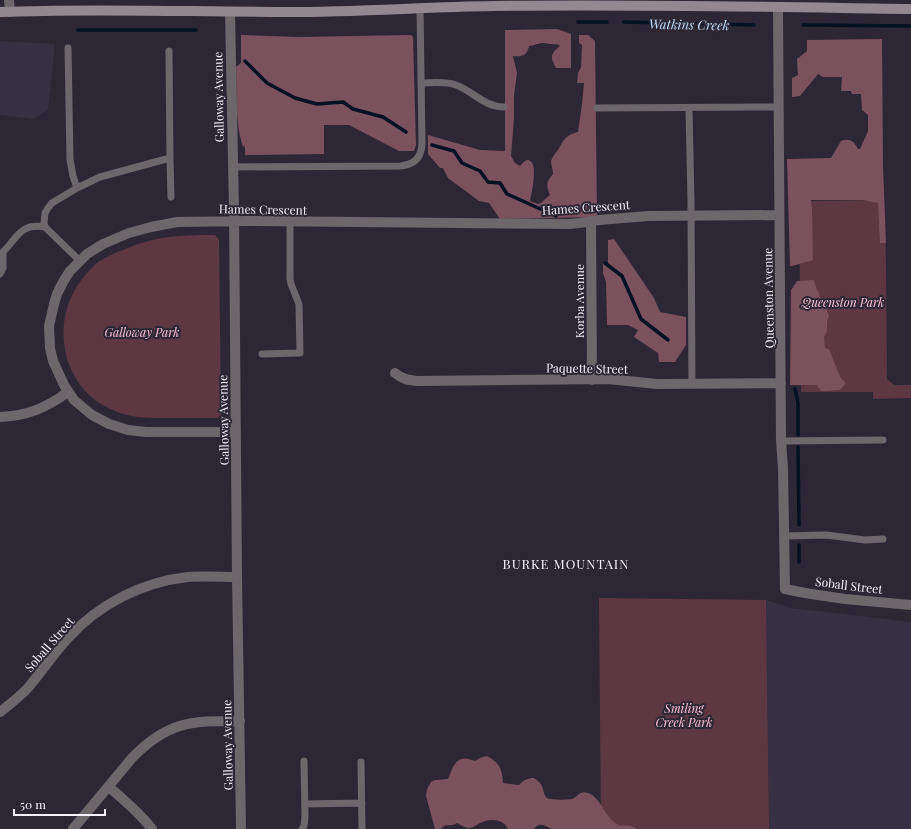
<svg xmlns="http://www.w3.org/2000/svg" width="911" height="829" font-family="'Playfair Display',serif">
<rect width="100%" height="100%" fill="#2d2735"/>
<!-- built -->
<path fill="#372f43" d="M 0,41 L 55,44 L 48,110 L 33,119 L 0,115 Z
M 766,600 L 791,608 L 911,622 L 911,829 L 769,829 Z"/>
<!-- green -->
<path fill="#5d3843" d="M 884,200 L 886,263 L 887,379 L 894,385 L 911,385 L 911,398 L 873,399 L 873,392 L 801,392 L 799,201 Z
M 215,235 L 219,240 L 221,414 L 218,418 C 203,418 187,418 172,418 C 153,418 134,419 115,411 C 62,391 48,323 82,279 C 87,273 92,267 98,262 C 106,257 114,253 123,250 C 155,236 180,235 215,235 Z
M 599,598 L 766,600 L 769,829 L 601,829 Z"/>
<!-- forest -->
<path fill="#7b515d" d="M 557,29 L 571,34 L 571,68 L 556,68 C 550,57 550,54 560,46 L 557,44 C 551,45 548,43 543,43 C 538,43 533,46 529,46 C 527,56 522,57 513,56 L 517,73 L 514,95 L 514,118 L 511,156 L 515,163 L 520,166 C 522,164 524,161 527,160 C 540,159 531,195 530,201 L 538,204 L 541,203 L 543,201 L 550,195 C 546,185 546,182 553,174 C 553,170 551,165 551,161 C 552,157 555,154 558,150 C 564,140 565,135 578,132 L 582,104 L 584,83 L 577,83 L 578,73 L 581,67 L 582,45 L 579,43 L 579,35 L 588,35 L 595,41 L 597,217 L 500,219 L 489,203 L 479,201 L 448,178 L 443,168 L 440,168 L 428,154 L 428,135 L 480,150 L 505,151 L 505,30 Z
M 241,35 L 299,37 L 411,35 L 413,37 L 416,145 L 414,151 L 399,151 L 349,125 L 324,125 L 324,154 L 245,155 L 245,147 L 243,146 C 235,124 237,91 236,67 L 241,63 Z
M 882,39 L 883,166 L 886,243 L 880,243 L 878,203 L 863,200 L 811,200 L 812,209 L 813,260 L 792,266 L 790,266 L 787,159 L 831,158 L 841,141 C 849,138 854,141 858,149 L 860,149 L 868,131 L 868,115 L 862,110 L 861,94 L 852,94 L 851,91 L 841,91 L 842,77 L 823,77 L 818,74 L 800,96 L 792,97 L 792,78 L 798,75 L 797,59 L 807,51 L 807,40 Z
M 614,239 L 654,298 L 660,312 L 686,317 L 686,345 L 675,362 L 659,362 L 658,353 L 634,337 L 638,330 L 628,325 L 607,325 L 606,282 L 603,273 L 603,263 L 608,263 L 608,240 Z
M 814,280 L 817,290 L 819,293 L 821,306 L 826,308 L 829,316 L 827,322 L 827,331 L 824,337 L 825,348 L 829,349 L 840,377 L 846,383 L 840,390 L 821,391 L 817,385 L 790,385 L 791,290 L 797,281 Z
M 487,756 C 500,763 502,769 503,783 L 519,785 C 523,780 528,778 534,778 C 537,780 539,782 541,784 C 544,788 543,795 547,798 C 551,800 567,800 572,799 C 578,797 579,790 588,793 C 601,798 603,813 614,822 C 620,828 624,824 631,826 C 633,827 635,828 637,829 L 552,829 C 546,826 539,821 534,829 L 508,829 C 504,820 492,818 483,822 C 478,823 474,828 469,828 C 465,828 461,825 457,823 C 449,828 446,822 441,829 L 435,829 L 426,796 L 427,789 L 431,782 L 435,780 L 448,779 C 452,770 455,756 468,759 C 470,759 472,760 475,761 L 482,757 Z"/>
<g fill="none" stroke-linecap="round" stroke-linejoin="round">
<!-- stream -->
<path stroke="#001124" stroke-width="3.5" d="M 578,22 L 607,22
M 624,22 L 754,25
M 803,25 L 911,26
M 78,30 L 196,30
M 245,61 L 267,83 L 295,98 L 317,104 L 343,102 L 353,109 L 383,117 L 406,132
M 432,145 L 454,151 L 462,163 L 480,171 L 488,182 L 500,183 L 507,194 L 556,216
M 605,263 L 622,276 L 641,319 L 668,340
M 795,389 L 798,403 L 798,435
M 798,447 L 799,525
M 799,545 L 799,562"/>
<!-- service -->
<path stroke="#6d666b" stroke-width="7" d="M 68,48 L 70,160 L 73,176 L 77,188
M 421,83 C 432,83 445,81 456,85 C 473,91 484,107 504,107
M 597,108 L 779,107
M 689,108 L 691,202 L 692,384
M 170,158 L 171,197
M 233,167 L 401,166 C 415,164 421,158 422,144 L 420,8
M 45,227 L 80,261
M 0,274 L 3,268 L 3,252 C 18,237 20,223 45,227 L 44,223 L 45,213 L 48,208 L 52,203 L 77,188 L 100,177 L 170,158 L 169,51
M 262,354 L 300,353 L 299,304 L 291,284 L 290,279 L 290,222
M 781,441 L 883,440
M 784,536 L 826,535 L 865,540 L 883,539
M 361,762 L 362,829
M 305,804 L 362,803
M 302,829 L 304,826 L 305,817 L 304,761"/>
<!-- minor -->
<path stroke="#6d666b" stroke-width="10" d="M 9,0 L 10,12
M 778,7 L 781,441 L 783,468 L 785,589
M 230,12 L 234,210 L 237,577 L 241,829
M 591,221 L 592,380
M 395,373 C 402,379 408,380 417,381 L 608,379 L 657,384 L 781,383
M 0,417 C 27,416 46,408 68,392
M 236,432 L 146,432 L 128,430 L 109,424 L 92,415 L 74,400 L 64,385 L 53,361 L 50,348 L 49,326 L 54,304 L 57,294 L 63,282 L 70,271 L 87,254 L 103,244 L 129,233 L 151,227 L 177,222 L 247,221 L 570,224 L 579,223 L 599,220 L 648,216 L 779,215
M 109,787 C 124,800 140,813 152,829
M 73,829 L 132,758 C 168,721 191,721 240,721"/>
<!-- tertiary -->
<path stroke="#6d666b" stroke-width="10" d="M 785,589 L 805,593 L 845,599 L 911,605
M 0,712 C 9,705 18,698 26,690 C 41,673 53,654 68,638 C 99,604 142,582 188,577 C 205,576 221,577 237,577"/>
<!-- secondary -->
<path stroke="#938890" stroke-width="10" d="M 0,12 C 96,8 192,12 288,12 C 357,12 426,7 494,6 C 633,4 772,7 911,9"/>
</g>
<g text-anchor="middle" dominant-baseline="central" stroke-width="4" stroke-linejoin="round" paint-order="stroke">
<!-- street labels -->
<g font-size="12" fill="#f6f2fb" stroke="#2d2735">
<text transform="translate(218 97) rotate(-91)">Galloway Avenue</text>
<text transform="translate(586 207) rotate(-4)">Hames Crescent</text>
<text transform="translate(263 209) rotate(1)">Hames Crescent</text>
<text transform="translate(768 298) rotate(-91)">Queenston Avenue</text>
<text transform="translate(579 301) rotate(-90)">Korba Avenue</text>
<text transform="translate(587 368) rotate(1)">Paquette Street</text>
<text transform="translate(223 420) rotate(-91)">Galloway Avenue</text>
<text transform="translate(849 585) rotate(7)">Soball Street</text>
<text transform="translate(49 644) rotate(-49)">Soball Street</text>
<text transform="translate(227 745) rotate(-91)">Galloway Avenue</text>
</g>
<!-- park labels -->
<g font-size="12" font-style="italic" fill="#fec2d2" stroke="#2d2735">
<text x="843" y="302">Queenston Park</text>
<text x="142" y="332">Galloway Park</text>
<text x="684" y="708">Smiling<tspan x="684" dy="14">Creek Park</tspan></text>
</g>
<!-- water labels -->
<g font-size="13" font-style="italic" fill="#beddfc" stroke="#2d2735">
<text transform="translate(689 24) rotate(1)">Watkins Creek</text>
</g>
<!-- neighbourhood labels -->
<g font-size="13" letter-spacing="1" fill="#f6f2fb" stroke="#2d2735">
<text x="566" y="563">BURKE MOUNTAIN</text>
</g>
</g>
<!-- scale -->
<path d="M14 809v6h91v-6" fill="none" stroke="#f6f2fb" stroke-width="2"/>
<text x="20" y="809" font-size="12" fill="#f6f2fb" stroke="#2d2735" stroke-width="3" paint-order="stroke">50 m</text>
</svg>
